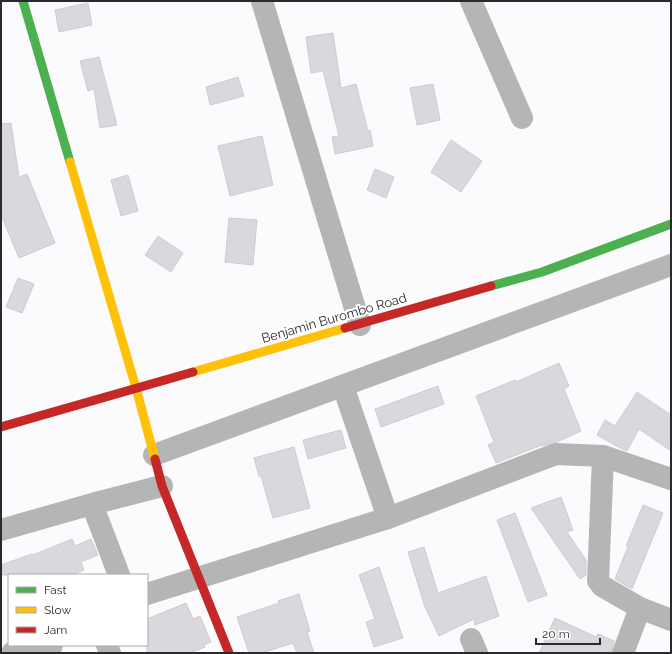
<svg xmlns="http://www.w3.org/2000/svg" width="672" height="654" font-family="Raleway,sans-serif">
<rect width="100%" height="100%" fill="#fbfafd"/>
<!-- building -->
<path fill="#dad8dd" stroke="#ceccd0" d="M 88,3 L 92,25 L 59,32 L 55,10 Z
M 333,33 L 341,88 L 356,84 L 368,131 L 370,130 L 373,146 L 335,154 L 332,137 L 339,136 L 323,71 L 311,73 L 306,37 Z
M 99,57 L 117,125 L 100,128 L 94,89 L 88,91 L 80,61 Z
M 238,77 L 244,96 L 210,105 L 206,87 Z
M 433,84 L 440,120 L 417,125 L 410,88 Z
M 11,123 L 19,177 L 27,174 L 55,243 L 19,258 L 1,215 L 1,124 Z
M 262,136 L 273,185 L 230,196 L 218,146 Z
M 451,140 L 482,161 L 461,192 L 431,172 Z
M 375,169 L 394,177 L 386,198 L 367,190 Z
M 128,175 L 138,211 L 121,216 L 111,180 Z
M 229,218 L 257,220 L 253,265 L 225,262 Z
M 158,236 L 183,253 L 171,272 L 145,255 Z
M 18,278 L 34,284 L 22,313 L 6,307 Z
M 559,363 L 569,386 L 564,389 L 581,431 L 557,442 L 542,446 L 542,445 L 496,463 L 488,445 L 494,442 L 476,396 L 515,380 L 516,382 Z
M 438,386 L 444,404 L 381,427 L 375,409 Z
M 637,392 L 671,415 L 671,451 L 639,429 L 627,451 L 620,448 L 597,435 L 605,420 L 615,426 Z
M 341,430 L 346,448 L 308,459 L 303,440 Z
M 294,447 L 310,508 L 273,518 L 261,476 L 259,476 L 254,458 Z
M 561,497 L 573,530 L 567,532 L 586,560 L 586,575 L 580,579 L 531,508 Z
M 643,505 L 663,513 L 632,589 L 615,579 L 629,544 L 626,546 Z
M 515,513 L 547,595 L 528,602 L 497,520 Z
M 72,539 L 75,546 L 91,539 L 98,555 L 81,562 L 84,570 L 71,575 L 1,575 L 1,565 L 32,554 L 33,555 Z
M 424,547 L 438,593 L 486,576 L 499,616 L 475,625 L 474,619 L 439,636 L 425,607 L 408,552 Z
M 379,567 L 403,638 L 374,647 L 366,622 L 375,619 L 359,575 Z
M 299,594 L 310,631 L 307,632 L 314,653 L 297,653 L 293,643 L 262,653 L 249,653 L 237,617 L 279,603 L 278,601 Z
M 186,603 L 193,619 L 200,616 L 211,642 L 204,645 L 205,647 L 190,653 L 147,653 L 147,619 Z
M 555,618 L 596,637 L 598,634 L 614,641 L 611,653 L 539,653 Z"/>
<g fill="none" stroke-linecap="round" stroke-linejoin="round">
<!-- street -->
<path stroke="#b4b6b6" stroke-width="22" d="M 262,1 L 360,325
M 471,1 L 522,118
M 343,386 L 388,518
M 154,455 L 671,265
M 603,456 L 598,581 L 602,586 L 640,608 L 671,620
M 92,504 L 119,575
M 1,530 L 92,504 L 162,486
M 147,594 L 388,518 L 556,454 L 603,456 L 671,479
M 471,639 L 477,653
M 107,645 L 110,653
M 12,653 L 38,650 L 52,645
M 623,653 L 640,608"/>
<!-- fast -->
<path stroke="#4caf50" stroke-width="9" d="M 23,1 L 70,162
M 491,286 L 542,272 L 671,224"/>
<!-- slow -->
<path stroke="#ffc107" stroke-width="9" d="M 70,162 L 136,388 L 155,459
M 193,372 L 345,328"/>
<!-- jam -->
<path stroke="#c62828" stroke-width="9" d="M 345,328 L 491,286
M 1,427 L 193,372
M 155,459 L 162,486 L 229,653"/>
</g>
<g text-anchor="middle" dominant-baseline="central" stroke-width="4" stroke-linejoin="round" paint-order="stroke">
<!-- street labels -->
<g font-size="13" fill="#2b292e" stroke="#fff">
<text transform="translate(334 318) rotate(-16)">Benjamin Burombo Road</text>
</g>
</g>
<!-- border -->
<rect width="672" height="654" fill="none" stroke="#2b292e" stroke-width="4"/>
<!-- legend -->
<rect x="8" y="574" width="140" height="72" fill="#ffffff" stroke="#aaa9ab"/>
<rect x="16" y="587" width="20" height="6" fill="#4caf50" stroke="#aaa9ab"/>
<text x="44" y="594" font-size="12" fill="#2b292e">Fast</text>
<rect x="16" y="607" width="20" height="6" fill="#ffc107" stroke="#aaa9ab"/>
<text x="44" y="614" font-size="12" fill="#2b292e">Slow</text>
<rect x="16" y="627" width="20" height="6" fill="#c62828" stroke="#aaa9ab"/>
<text x="44" y="634" font-size="12" fill="#2b292e">Jam</text>
<!-- scale -->
<path d="M536 638v6h64v-6" fill="none" stroke="#2b292e" stroke-width="2"/>
<text x="542" y="638" font-size="12" fill="#2b292e" stroke="#ffffff" stroke-width="3" paint-order="stroke">20 m</text>
</svg>
